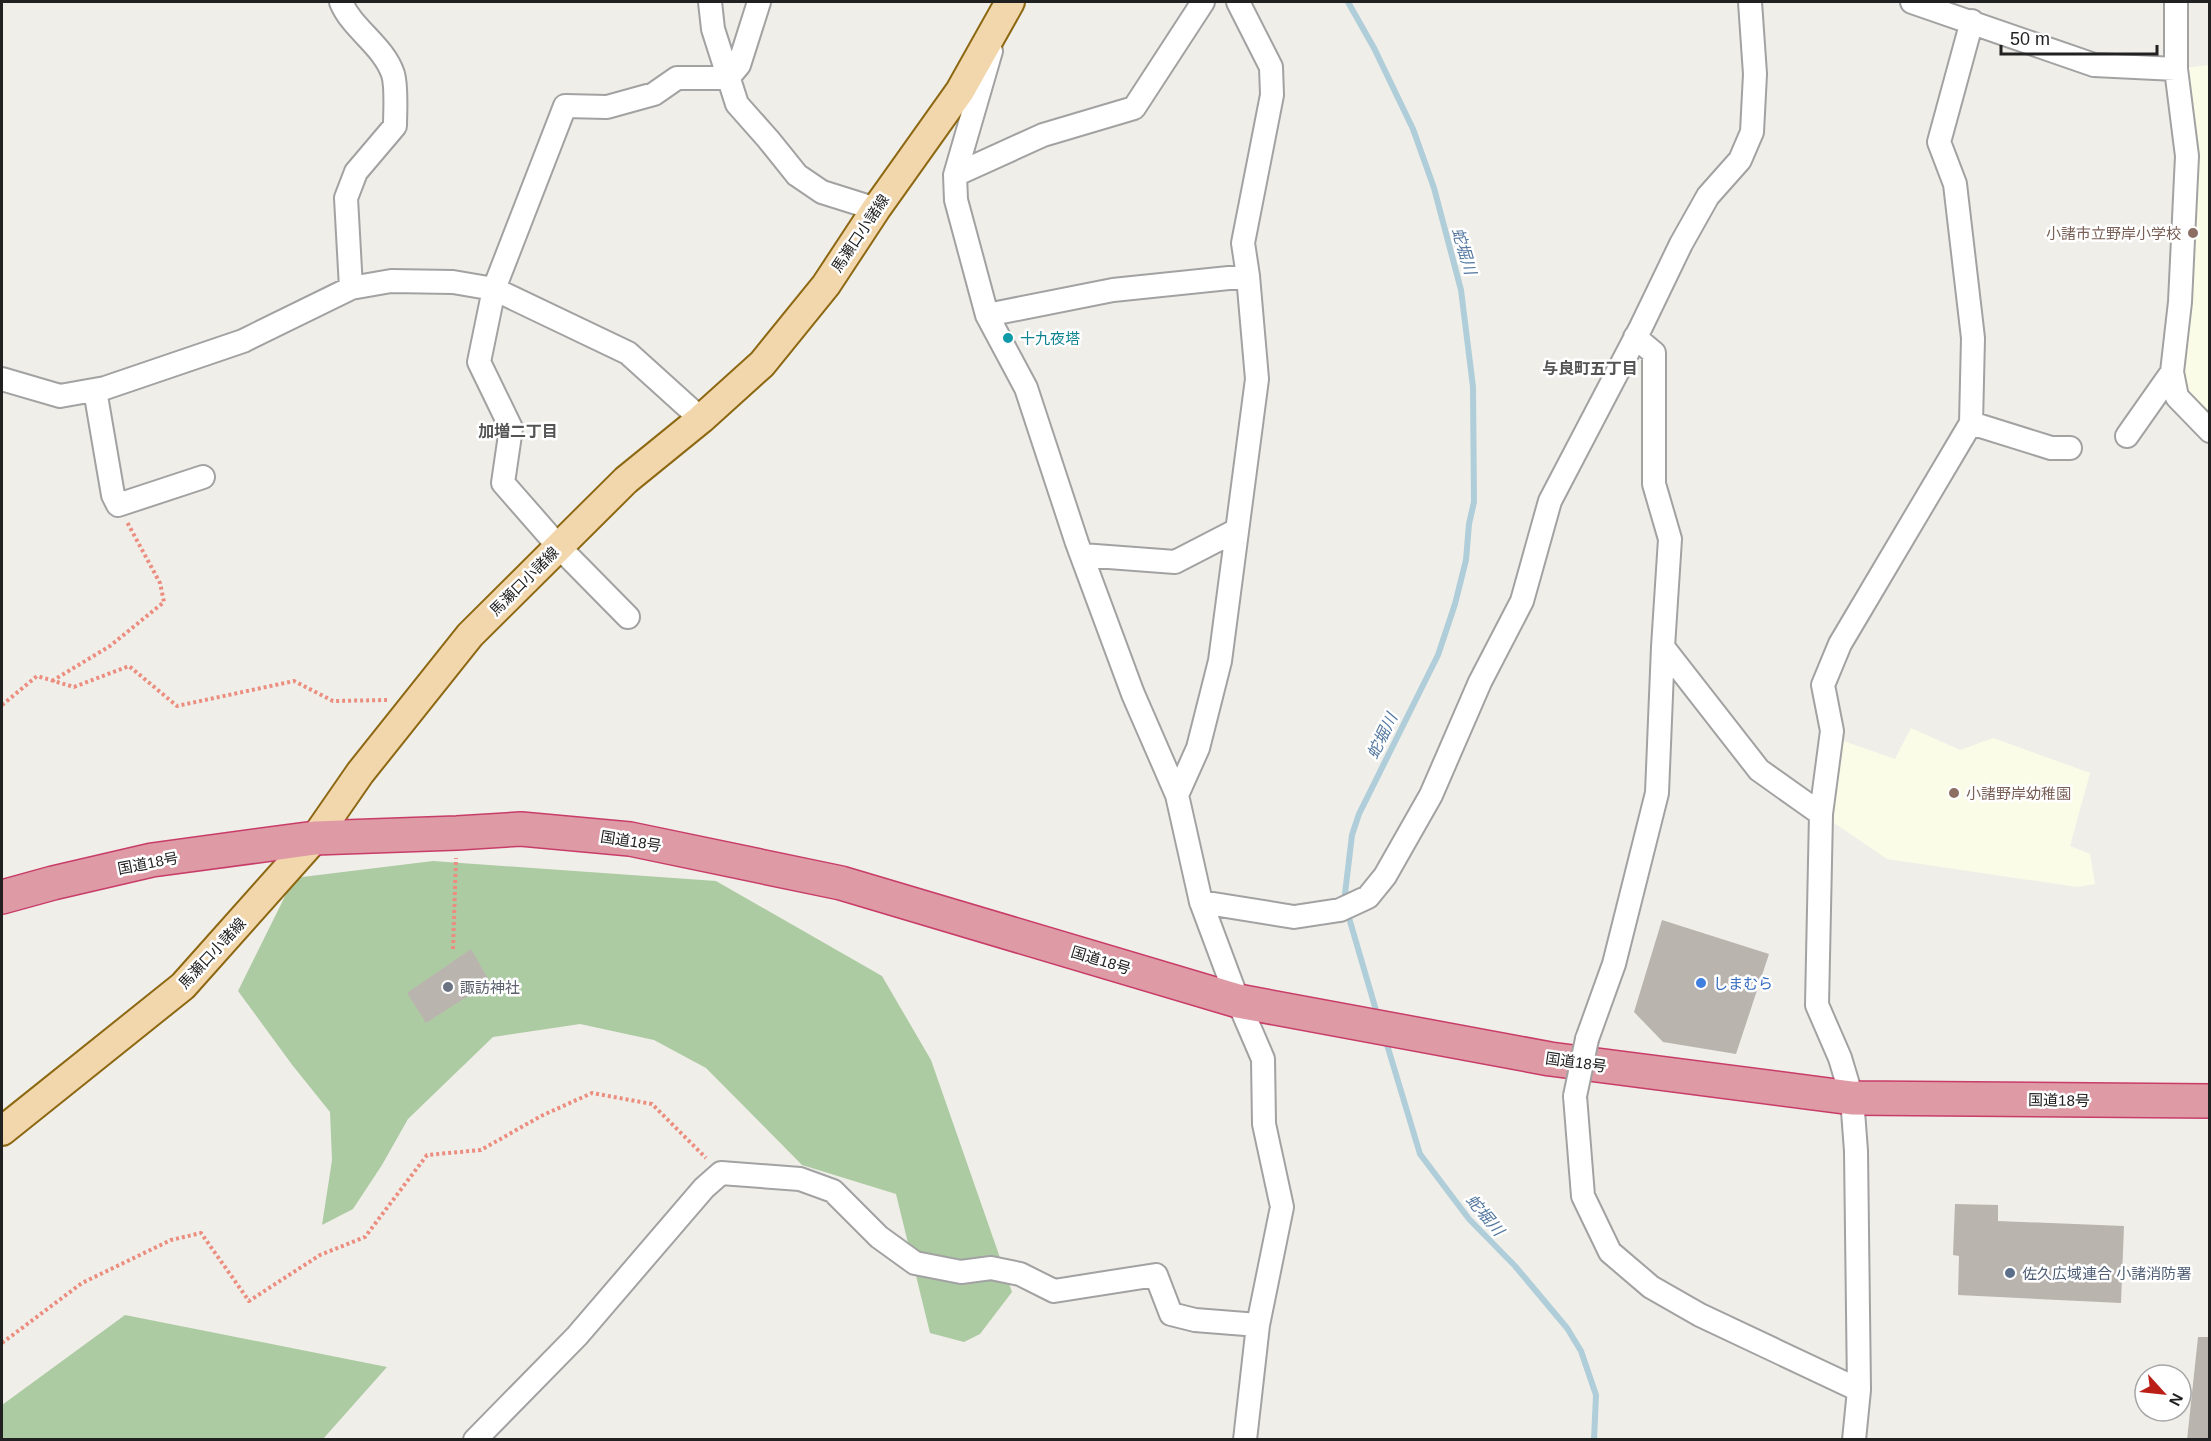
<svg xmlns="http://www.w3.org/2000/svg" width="2211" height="1441" font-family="Helvetica,'Noto Sans JP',sans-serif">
<rect width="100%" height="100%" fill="#f0eee9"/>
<!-- education -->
<path fill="#fbfce7" d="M 2209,65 L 2209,423 L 2177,397 L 2176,69 Z
M 1911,728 L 1960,750 L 1993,738 L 2090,773 L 2070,846 L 2090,854 L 2095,884 L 2077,887 L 1887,859 L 1821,814 L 1832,737 L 1895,759 Z"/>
<!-- forest -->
<path fill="#adcba3" d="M 433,861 L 716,881 L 882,976 L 931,1060 L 1012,1292 L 980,1334 L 964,1342 L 930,1333 L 896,1194 L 802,1165 L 706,1068 L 654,1040 L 580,1024 L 493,1037 L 408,1119 L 382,1165 L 353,1209 L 322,1225 L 332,1160 L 330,1112 L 293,1066 L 238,991 L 294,878 Z
M 125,1315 L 387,1367 L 323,1439 L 2,1439 L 2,1405 Z"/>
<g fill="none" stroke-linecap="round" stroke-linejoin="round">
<!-- stream -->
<path stroke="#afced9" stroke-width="6" d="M 1344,902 L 1352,835 L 1359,814 L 1438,655 L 1455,604 L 1466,560 L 1469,524 L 1474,502 L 1473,387 L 1461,290 L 1434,188 L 1413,129 L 1374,48 L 1348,2
M 1347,911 L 1378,1017
M 1385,1038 L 1420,1154 L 1469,1219 L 1515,1266 L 1567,1328 L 1581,1351 L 1596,1395 L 1594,1440"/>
</g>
<!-- building -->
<path fill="#bab4af" d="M 1662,920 L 1769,954 L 1736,1054 L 1663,1042 L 1634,1012 Z
M 471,949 L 490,982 L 426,1023 L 407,993 Z
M 1955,1204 L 1998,1205 L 1998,1221 L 2124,1226 L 2121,1303 L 1958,1295 L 1959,1256 L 1953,1255 Z
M 2198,1337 L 2210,1337 L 2210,1440 L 2187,1440 Z"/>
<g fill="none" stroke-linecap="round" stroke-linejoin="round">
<defs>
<path id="minor" d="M 341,2 C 352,29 383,45 393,74 C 397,87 395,112 395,126 L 356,172 L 346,198 L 351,288
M 710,2 L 713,29 L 737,104 L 768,139 L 797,175 L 822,192 L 876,209
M 1912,2 L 2094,65 L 2176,69
M 2176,2 L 2176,69 L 2187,156 L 2180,302 L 2172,372 L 2177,397 L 2210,431
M 991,51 L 955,175 L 956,200 L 987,315 L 1026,388 L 1077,543 L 1133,694 L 1177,795 L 1201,902 L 1238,1001 L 1263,1059 L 1264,1124 L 1282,1207 L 1258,1325 L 1245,1440
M 955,175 L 1043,135 L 1134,108 L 1203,2
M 987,315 L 1113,290 L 1248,276
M 1635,337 L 1654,353 L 1654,484 L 1670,539 L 1663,647 L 1759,770 L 1821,814
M 2,379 L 60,396 L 105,388 L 243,341 L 351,288 L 391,281 L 453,282 L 494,289 L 628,353 L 701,419
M 95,390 L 113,495 L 118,505 L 203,477
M 1971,423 L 2051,448 L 2070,448
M 2127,436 L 2172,372
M 1082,555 L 1175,562 L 1237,530
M 628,617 L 559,547 L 503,483 L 511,428 L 479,362 L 494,289 L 565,106 L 607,107 L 654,94 L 677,78 L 728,78 L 739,65 L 759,2
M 1177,795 L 1198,748 L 1220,661 L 1257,379 L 1248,276 L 1243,243 L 1272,95 L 1271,67 L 1238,2
M 1201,902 L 1294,917 L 1340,910 L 1368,897 L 1385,876 L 1431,795 L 1480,682 L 1522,601 L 1550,501 L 1641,327 L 1681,244 L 1708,196 L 1740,160 L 1752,132 L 1755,74 L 1750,2
M 1587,1039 L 1614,964 L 1657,793 L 1663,647
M 1575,1096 L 1583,1196 L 1610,1252 L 1651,1287 L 1700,1315 L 1859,1390
M 475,1440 L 577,1336 L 704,1188 L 721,1173 L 800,1179 L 833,1191 L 879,1237 L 915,1263 L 961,1272 L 991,1268 L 1020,1274 L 1054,1291 L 1156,1275 L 1171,1314 L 1195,1320 L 1258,1325
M 1854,1440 L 1859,1390 L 1856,1151 L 1852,1098 L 1840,1058 L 1817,1005 L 1821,814 L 1832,731 L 1823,685 L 1840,644 L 1971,423 L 1973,338 L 1955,184 L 1939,142 L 1972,21"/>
<path id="major" d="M 2,1131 L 183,986 L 315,838 L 360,773 L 470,635 L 626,480 L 701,419 L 762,364 L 826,285 L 876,209 L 960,91 L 1010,2"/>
<path id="highway" d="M 2,897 L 53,883 L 152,860 L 315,838 L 457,833 L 521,829 L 630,839 L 841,883 L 1238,1001 L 1550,1059 L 1852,1098 L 2210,1101"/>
</defs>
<!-- minor casing -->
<use href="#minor" stroke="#a2a2a2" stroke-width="26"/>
<!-- major casing -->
<use href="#major" stroke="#8d6812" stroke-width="32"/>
<!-- highway casing -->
<use href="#highway" stroke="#c83d68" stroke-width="36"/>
<!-- path -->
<path stroke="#eb8e80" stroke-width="4" stroke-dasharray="3 3" stroke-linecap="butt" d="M 52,681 L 110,646 L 164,602 L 160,583 L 127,522
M 2,705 L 37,676 L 74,687 L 129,666 L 177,706 L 294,681 L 333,701 L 387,700
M 453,949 L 456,858
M 2,1343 L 82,1283 L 171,1240 L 201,1233 L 249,1301 L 320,1255 L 365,1237 L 427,1155 L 481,1150 L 541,1116 L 592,1093 L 652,1104 L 706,1158"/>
<!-- minor -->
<use href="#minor" stroke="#fff" stroke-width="22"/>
<!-- major -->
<use href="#major" stroke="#f2d6ac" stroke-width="28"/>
<!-- highway -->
<use href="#highway" stroke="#de9aa5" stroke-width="33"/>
<defs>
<path id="minor-bridge" d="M 1575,1096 L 1587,1039"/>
</defs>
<!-- minor-bridge casing -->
<use href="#minor-bridge" stroke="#a2a2a2" stroke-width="26" stroke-linecap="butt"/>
<!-- minor-bridge -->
<use href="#minor-bridge" stroke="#fff" stroke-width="22"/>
</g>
<!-- markers -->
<g fill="#8d6e63" stroke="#fff" stroke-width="2">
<circle cx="2193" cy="233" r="6"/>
<circle cx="1954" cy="793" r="6"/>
</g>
<circle fill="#0f9aa8" stroke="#fff" stroke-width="2" cx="1008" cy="338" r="6"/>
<circle fill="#3f7fe0" stroke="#fff" stroke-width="2" cx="1701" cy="983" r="6"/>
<circle fill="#6b7280" stroke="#fff" stroke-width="2" cx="448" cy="987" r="6"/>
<circle fill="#5c6f8a" stroke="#fff" stroke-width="2" cx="2010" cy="1273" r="6"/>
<g text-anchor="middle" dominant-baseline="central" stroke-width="5" stroke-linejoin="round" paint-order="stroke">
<!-- street labels -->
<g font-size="15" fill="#212121" stroke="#fff">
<text transform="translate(860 233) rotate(-56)">馬瀬口小諸線</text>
<text transform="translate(524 581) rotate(-45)">馬瀬口小諸線</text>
<text transform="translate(631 841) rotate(9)">国道18号</text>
<text transform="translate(148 863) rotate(-11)">国道18号</text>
<text transform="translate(212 953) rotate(-47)">馬瀬口小諸線</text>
<text transform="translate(1101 960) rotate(17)">国道18号</text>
<text transform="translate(1576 1062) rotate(8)">国道18号</text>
<text transform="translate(2059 1100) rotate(1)">国道18号</text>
</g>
<!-- education labels -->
<g font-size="15" fill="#785e54" stroke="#fff" text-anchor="end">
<text x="2181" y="233">小諸市立野岸小学校</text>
<text x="1966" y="793" text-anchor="start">小諸野岸幼稚園</text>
</g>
<!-- culture labels -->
<g font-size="15" fill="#0d838f" stroke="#fff" text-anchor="start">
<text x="1020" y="338">十九夜塔</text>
</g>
<!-- shop labels -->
<g font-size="15" fill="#366cbe" stroke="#fff" text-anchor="start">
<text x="1713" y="983">しまむら</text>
</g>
<!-- worship labels -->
<g font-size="15" fill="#5b616d" stroke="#fff" text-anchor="start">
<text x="460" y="987">諏訪神社</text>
</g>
<!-- service labels -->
<g font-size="15" fill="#4e5e75" stroke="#fff" text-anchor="start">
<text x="2022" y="1273">佐久広域連合 小諸消防署</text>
</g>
<!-- water labels -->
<g font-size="16" font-style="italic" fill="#5478a0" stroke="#fff">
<text transform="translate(1464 251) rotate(73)">蛇堀川</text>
<text transform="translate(1382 736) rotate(-64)">蛇堀川</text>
<text transform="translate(1485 1215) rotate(50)">蛇堀川</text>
</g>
<!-- neighbourhood labels -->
<g font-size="16" font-weight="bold" fill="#545454" stroke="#fff">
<text x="1590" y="368">与良町五丁目</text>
<text x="518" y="431">加増二丁目</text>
</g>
</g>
<!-- border -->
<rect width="2211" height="1441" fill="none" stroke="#212121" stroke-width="6"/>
<!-- north arrow -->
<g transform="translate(2163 1393) rotate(117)"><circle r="28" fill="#ffffff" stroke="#a6a6a6" stroke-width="1.5"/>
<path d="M0-4.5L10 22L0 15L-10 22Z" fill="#bb1d17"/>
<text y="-9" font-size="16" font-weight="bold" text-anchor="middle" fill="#212121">N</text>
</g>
<!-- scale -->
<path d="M2001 45v9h156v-9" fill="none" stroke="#212121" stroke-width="3"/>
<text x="2010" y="45" font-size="18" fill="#212121" stroke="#ffffff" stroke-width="4.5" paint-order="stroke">50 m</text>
</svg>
